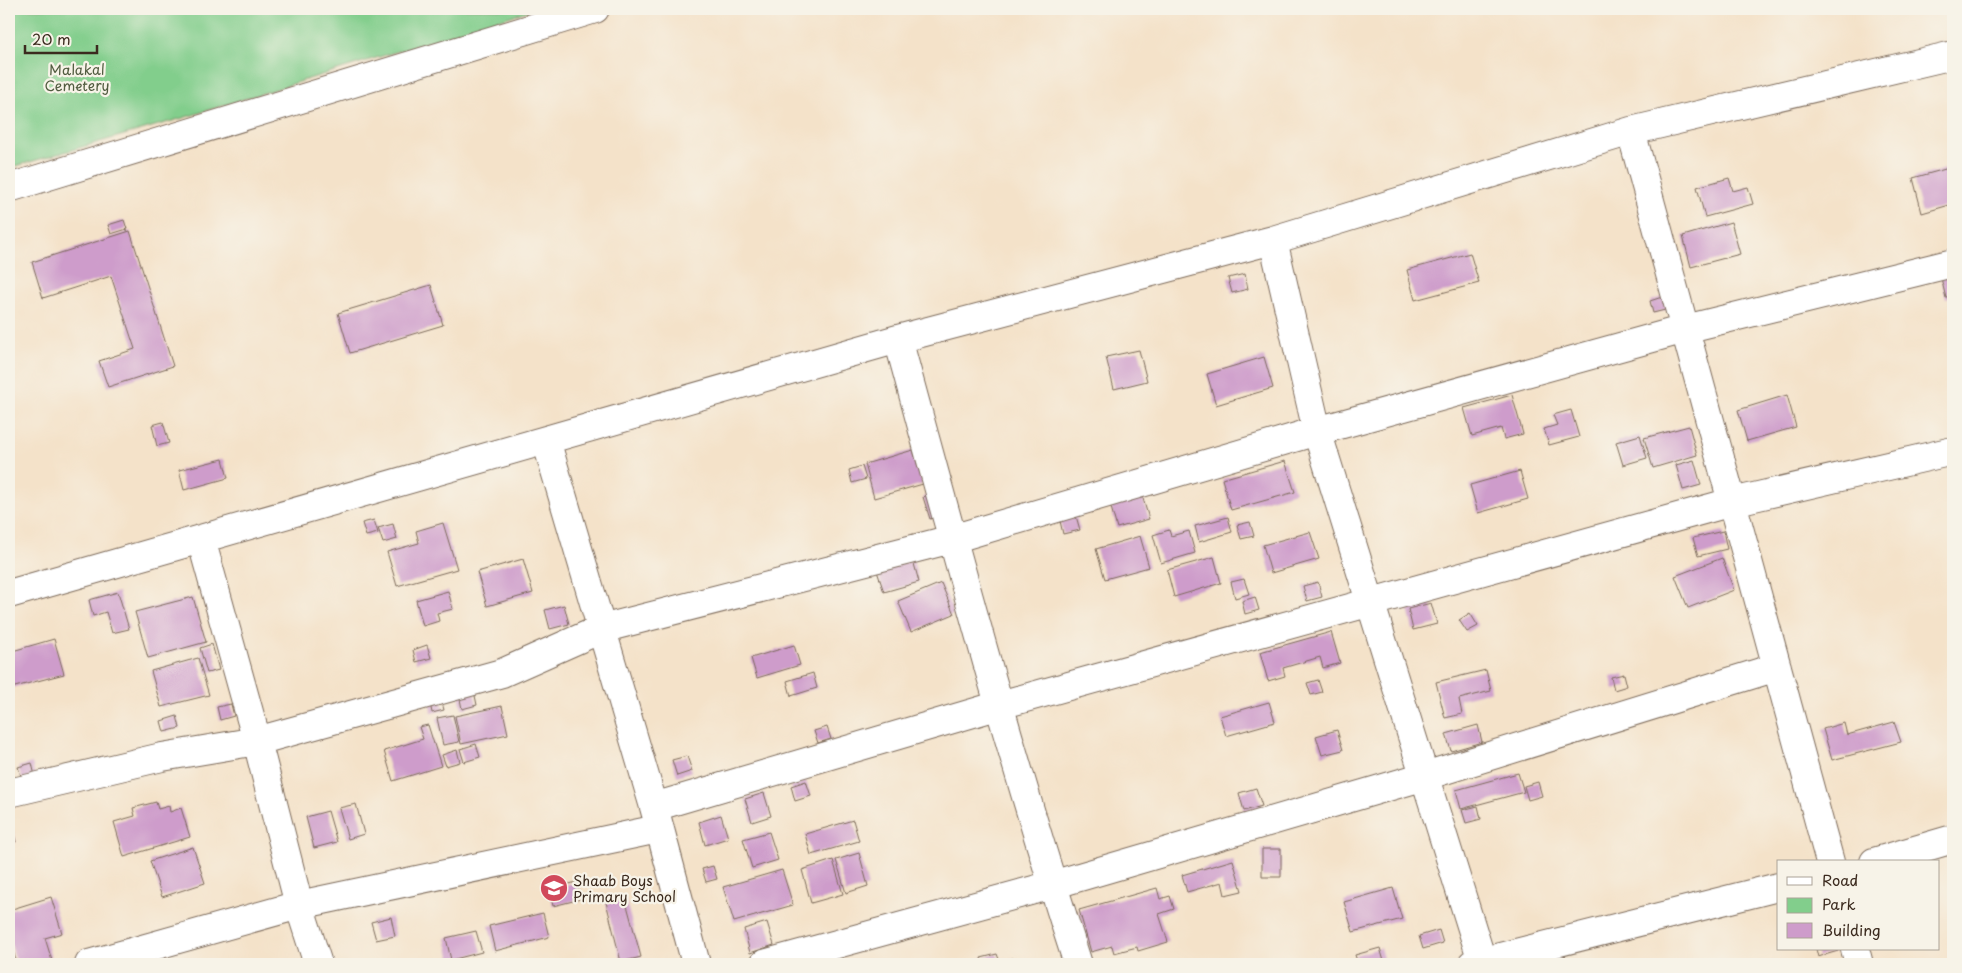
<svg xmlns="http://www.w3.org/2000/svg" width="1962" height="973" font-family="'Playpen Sans',sans-serif">
<rect width="100%" height="100%" fill="#f7f3e8"/>
<filter id="ink" filterUnits="userSpaceOnUse"><feTurbulence type="fractalNoise" baseFrequency=".02" numOctaves="2"/><feDisplacementMap in="SourceGraphic" scale="10" xChannelSelector="R" yChannelSelector="G"/><feConvolveMatrix kernelMatrix="1 2 1 2 8 2 1 2 1" color-interpolation-filters="sRGB"/></filter>
<filter id="wash" filterUnits="userSpaceOnUse"><feTurbulence type="fractalNoise" baseFrequency=".0096" numOctaves="4" result="noise"/><feDisplacementMap in="SourceGraphic" scale="20" xChannelSelector="R" yChannelSelector="G"/><feGaussianBlur stdDeviation="1.12" result="paint"/><feColorMatrix in="noise" values="0 0 0 0 0 0 0 0 0 0 0 0 0 0 0 0 0 1.4 0 .05"/><feComposite in="paint" operator="in"/></filter>
<g filter="url(#wash)">
<rect width="100%" height="100%" fill="#f4e2c9"/>
<!-- green -->
<path fill="#82ce8c" stroke="#5e7c55" d="M 9,9 L 534,9 L 183,118 L 9,168 Z"/>
<g id="blocks">
<!-- building -->
<path fill="#ce9ccb" d="M 1949,168 L 1953,178 L 1953,204 L 1922,213 L 1913,178 Z
M 1729,178 L 1733,191 L 1748,187 L 1753,204 L 1705,217 L 1697,187 Z
M 124,220 L 127,229 L 111,234 L 108,225 Z
M 1731,222 L 1740,254 L 1691,267 L 1683,236 Z
M 130,231 L 173,366 L 108,387 L 99,361 L 135,349 L 111,276 L 43,298 L 32,262 Z
M 1470,253 L 1479,283 L 1415,300 L 1407,270 Z
M 1245,274 L 1248,289 L 1232,293 L 1228,278 Z
M 1953,275 L 1953,296 L 1946,298 L 1941,278 Z
M 431,285 L 443,325 L 350,353 L 338,313 Z
M 1665,296 L 1669,309 L 1653,313 L 1650,301 Z
M 1139,350 L 1147,381 L 1114,389 L 1106,357 Z
M 1264,357 L 1273,388 L 1216,405 L 1207,374 Z
M 1512,395 L 1523,434 L 1504,439 L 1501,428 L 1472,436 L 1464,408 Z
M 1787,395 L 1796,427 L 1747,441 L 1738,410 Z
M 1571,410 L 1579,437 L 1549,445 L 1544,429 L 1557,425 L 1553,415 Z
M 163,422 L 169,443 L 157,446 L 152,425 Z
M 1689,426 L 1697,455 L 1653,468 L 1644,438 Z
M 1640,435 L 1647,458 L 1623,465 L 1616,442 Z
M 913,450 L 923,484 L 874,498 L 865,464 Z
M 223,459 L 228,478 L 184,490 L 179,470 Z
M 1694,460 L 1701,485 L 1683,490 L 1676,465 Z
M 1285,461 L 1295,492 L 1231,510 L 1222,479 Z
M 862,466 L 866,479 L 852,483 L 849,470 Z
M 1520,471 L 1528,499 L 1478,513 L 1470,485 Z
M 936,492 L 943,515 L 930,519 L 923,497 Z
M 1142,495 L 1149,519 L 1117,528 L 1110,504 Z
M 1076,516 L 1080,530 L 1063,534 L 1060,521 Z
M 1228,517 L 1232,532 L 1199,542 L 1195,526 Z
M 374,520 L 378,533 L 366,536 L 362,523 Z
M 1250,522 L 1254,536 L 1241,539 L 1237,525 Z
M 443,523 L 457,569 L 397,586 L 387,552 L 419,543 L 416,531 Z
M 393,524 L 397,539 L 383,543 L 378,528 Z
M 1169,530 L 1171,536 L 1189,531 L 1195,553 L 1161,563 L 1153,535 Z
M 1723,531 L 1727,549 L 1698,556 L 1693,538 Z
M 1310,532 L 1319,559 L 1271,573 L 1263,545 Z
M 1140,536 L 1149,567 L 1105,579 L 1096,549 Z
M 1214,557 L 1221,583 L 1174,597 L 1167,570 Z
M 1722,558 L 1734,590 L 1688,608 L 1675,576 Z
M 523,559 L 533,593 L 487,606 L 477,572 Z
M 913,560 L 919,582 L 884,592 L 877,571 Z
M 1244,579 L 1249,594 L 1235,598 L 1231,582 Z
M 1318,582 L 1322,597 L 1307,601 L 1303,586 Z
M 941,583 L 954,614 L 911,632 L 898,601 Z
M 448,591 L 453,609 L 437,613 L 439,621 L 423,626 L 416,600 Z
M 118,592 L 129,629 L 112,633 L 106,612 L 93,616 L 89,600 Z
M 193,597 L 206,642 L 148,658 L 135,612 Z
M 1255,597 L 1259,610 L 1245,614 L 1242,601 Z
M 1431,603 L 1437,624 L 1413,630 L 1408,609 Z
M 564,605 L 569,624 L 550,629 L 545,610 Z
M 1470,613 L 1478,626 L 1467,632 L 1459,620 Z
M 1331,632 L 1340,663 L 1323,668 L 1320,657 L 1283,668 L 1285,676 L 1268,681 L 1260,652 Z
M 54,639 L 64,674 L 11,688 L 9,681 L 9,652 Z
M 212,644 L 219,670 L 207,673 L 200,648 Z
M 427,645 L 431,658 L 416,662 L 413,650 Z
M 794,645 L 800,665 L 757,678 L 751,658 Z
M 198,658 L 209,695 L 161,707 L 151,671 Z
M 1486,670 L 1491,691 L 1459,699 L 1462,714 L 1445,718 L 1436,682 Z
M 813,673 L 817,688 L 791,696 L 787,681 Z
M 1624,674 L 1627,686 L 1614,690 L 1611,677 Z
M 1318,680 L 1322,692 L 1311,695 L 1307,683 Z
M 474,691 L 477,705 L 462,709 L 459,694 Z
M 440,695 L 444,710 L 432,713 L 429,698 Z
M 1269,702 L 1275,722 L 1226,736 L 1220,716 Z
M 231,704 L 234,716 L 220,720 L 217,707 Z
M 502,706 L 508,734 L 461,744 L 455,716 Z
M 453,715 L 459,742 L 443,745 L 437,718 Z
M 177,716 L 180,728 L 164,732 L 161,721 Z
M 1894,722 L 1901,742 L 1832,760 L 1823,729 L 1844,723 L 1847,735 Z
M 428,725 L 441,766 L 393,781 L 384,751 L 423,739 L 419,727 Z
M 1478,725 L 1482,742 L 1451,751 L 1446,734 Z
M 827,727 L 831,739 L 818,743 L 814,731 Z
M 1337,730 L 1343,750 L 1322,755 L 1316,736 Z
M 476,744 L 480,757 L 464,762 L 460,749 Z
M 457,750 L 460,762 L 446,766 L 442,755 Z
M 687,756 L 692,771 L 677,776 L 672,760 Z
M 32,763 L 35,776 L 22,779 L 18,767 Z
M 1518,773 L 1524,792 L 1461,809 L 1456,790 Z
M 806,781 L 811,796 L 795,801 L 791,786 Z
M 1538,782 L 1542,796 L 1528,800 L 1524,786 Z
M 1256,788 L 1262,806 L 1244,811 L 1239,793 Z
M 764,793 L 771,816 L 752,822 L 745,799 Z
M 156,802 L 158,809 L 169,806 L 170,812 L 181,808 L 190,837 L 124,857 L 114,822 L 135,816 L 133,808 Z
M 356,804 L 364,834 L 348,839 L 339,808 Z
M 1478,806 L 1481,819 L 1466,823 L 1462,810 Z
M 328,811 L 337,842 L 314,848 L 306,817 Z
M 9,814 L 16,842 L 9,843 Z
M 721,815 L 728,838 L 705,845 L 699,822 Z
M 853,820 L 859,841 L 811,855 L 805,834 Z
M 769,832 L 778,860 L 752,868 L 743,839 Z
M 193,847 L 205,883 L 162,897 L 150,861 Z
M 1262,849 L 1281,849 L 1281,877 L 1262,877 Z
M 859,853 L 868,886 L 846,893 L 836,860 Z
M 833,860 L 843,894 L 811,903 L 802,870 Z
M 1233,860 L 1242,891 L 1225,895 L 1222,882 L 1187,892 L 1182,875 Z
M 713,866 L 717,879 L 706,882 L 702,869 Z
M 782,870 L 793,905 L 734,922 L 723,887 Z
M 577,882 L 581,899 L 553,906 L 549,889 Z
M 1157,888 L 1160,899 L 1170,896 L 1174,909 L 1159,914 L 1168,942 L 1138,951 L 1137,947 L 1114,953 L 1112,946 L 1091,952 L 1079,910 Z
M 1393,888 L 1402,919 L 1353,932 L 1344,902 Z
M 51,897 L 62,933 L 45,938 L 53,964 L 17,964 L 9,938 L 9,910 Z
M 625,898 L 641,957 L 621,962 L 606,902 Z
M 543,913 L 549,937 L 495,951 L 489,926 Z
M 391,917 L 395,936 L 376,940 L 371,922 Z
M 767,922 L 774,945 L 750,953 L 744,929 Z
M 1439,930 L 1443,943 L 1423,949 L 1419,936 Z
M 476,931 L 482,952 L 451,960 L 446,938 Z
M 1380,948 L 1384,961 L 1374,964 L 1358,964 L 1355,955 Z
M 1816,949 L 1837,949 L 1838,951 L 1818,957 Z
M 997,954 L 1000,962 L 1013,958 L 1015,964 L 983,964 L 981,958 Z"/>
</g>
</g>
<g filter="url(#ink)">
<use href="#blocks" fill-opacity="0" stroke="#7c6a5a" stroke-width="1"/>
<g fill="none" stroke-linecap="round" stroke-linejoin="round">
<defs>
<path id="minor" d="M 1631,131 L 1830,862
M 9,188 L 595,9
M 1273,240 L 1317,431 L 1483,964
M 898,339 C 955,548 1011,758 1078,964
M 546,440 L 654,807 L 696,964
M 201,539 L 257,741 L 299,905 L 318,964
M 9,594 L 898,339 L 1273,240 L 1631,131 L 1953,55
M 9,793 L 162,757 L 257,741 L 502,673 L 601,629 L 952,539 L 1317,431 L 1685,329 L 1953,263
M 654,807 L 1000,705 L 1732,502 L 1953,451
M 1874,862 L 1953,839
M 1855,949 L 1859,964
M 89,964 L 299,905 L 658,829
M 764,964 L 1052,885 L 1425,776 L 1777,667
M 1472,964 L 1778,887"/>
</defs>
<!-- minor casing -->
<use href="#minor" stroke="#7c6a5a" stroke-width="30"/>
<!-- minor -->
<use href="#minor" stroke="#fff" stroke-width="28"/>
</g>
</g>
<!-- icons -->
<defs>
<symbol id="school-disc" viewBox="-11 -11 22 22"><circle r="9.5" fill="#d1495b" stroke="#f7f3e8"/><path d="M0-5L7-2L0 1L-7-2ZM-4 1L0 2.5L4 1V4Q0 6-4 4Z" fill="#fff"/></symbol>
</defs>
<g fill-rule="evenodd">
<use href="#school-disc" x="538" y="872" width="32" height="32"/>
</g>
<g text-anchor="middle" dominant-baseline="central" stroke-width="4.5" stroke-linejoin="round" paint-order="stroke">
<!-- park labels -->
<g font-size="14" fill="#505b3f" stroke="#f7f3e8">
<text x="77" y="69">Malakal<tspan x="77" dy="16">Cemetery</tspan></text>
</g>
<!-- poi labels -->
<g font-size="14" fill="#3b2a1e" stroke="#f7f3e8" text-anchor="start">
<text x="573" y="880">Shaab Boys<tspan x="573" dy="16">Primary School</tspan></text>
</g>
</g>
<!-- margin -->
<rect width="1962" height="973" fill="none" stroke="#f7f3e8" stroke-width="30"/>
<!-- legend -->
<rect x="1777" y="860" width="162" height="90" fill="#f7f3e8" stroke="#aca397"/>
<rect x="1787" y="877" width="25" height="8" fill="#ffffff" stroke="#aca397"/>
<text x="1822" y="886" font-size="15" fill="#3b2a1e">Road</text>
<rect x="1787" y="898" width="25" height="15" fill="#82ce8c" stroke="#aca397"/>
<text x="1822" y="910" font-size="15" fill="#3b2a1e">Park</text>
<rect x="1787" y="923" width="25" height="15" fill="#ce9ccb" stroke="#aca397"/>
<text x="1822" y="936" font-size="15" fill="#3b2a1e">Building</text>
<!-- scale -->
<path d="M25 45v8h72v-8" fill="none" stroke="#3b2a1e" stroke-width="2.5"/>
<text x="32" y="45" font-size="15" fill="#3b2a1e" stroke="#f7f3e8" stroke-width="4" paint-order="stroke">20 m</text>
</svg>
